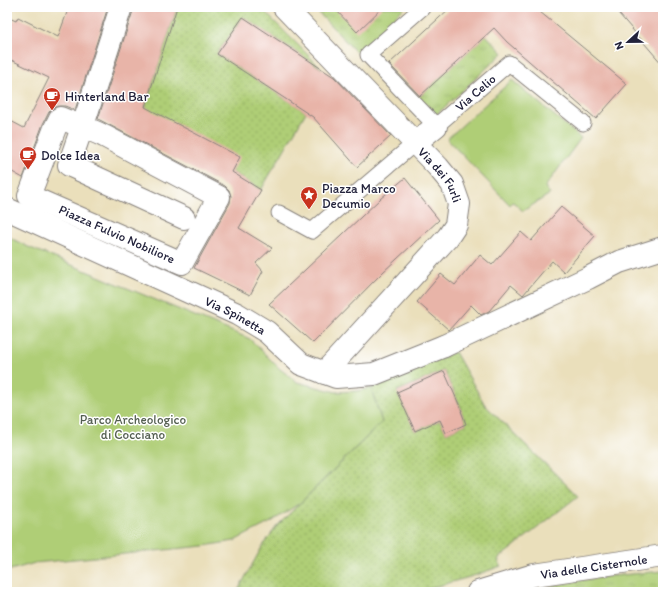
<svg xmlns="http://www.w3.org/2000/svg" width="670" height="599" font-family="Itim,sans-serif">
<defs>
<pattern id="grass-tufts" width="24" height="20" patternUnits="userSpaceOnUse"><rect width="24" height="20" fill="#afce76"/><path d="M3 7l-1-3M5 7V3M7 7l1-3M15 17l-1-3M17 17v-4M19 17l1-3" fill="none" stroke="#96b167"/></pattern>
<pattern id="garden-dots" width="8" height="8" patternUnits="userSpaceOnUse"><rect width="8" height="8" fill="#afce76"/><path d="M2 2h.1M6 6h.1" fill="none" stroke="#96b167" stroke-width="1.8" stroke-linecap="round"/></pattern>
</defs>
<rect width="100%" height="100%" fill="#fff"/>
<filter id="ink" filterUnits="userSpaceOnUse"><feTurbulence type="fractalNoise" baseFrequency=".025" numOctaves="2"/><feDisplacementMap in="SourceGraphic" scale="8" xChannelSelector="R" yChannelSelector="G"/><feConvolveMatrix kernelMatrix="1 2 1 2 8 2 1 2 1" color-interpolation-filters="sRGB"/></filter>
<filter id="wash" filterUnits="userSpaceOnUse"><feTurbulence type="fractalNoise" baseFrequency=".012" numOctaves="4" result="noise"/><feDisplacementMap in="SourceGraphic" scale="16" xChannelSelector="R" yChannelSelector="G"/><feGaussianBlur stdDeviation="0.9" result="paint"/><feColorMatrix in="noise" values="0 0 0 0 0 0 0 0 0 0 0 0 0 0 0 0 0 1.4 0 .05"/><feComposite in="paint" operator="in"/></filter>
<g filter="url(#wash)">
<rect width="100%" height="100%" fill="#eadfbb"/>
<!-- grass -->
<path fill="url(#grass-tufts)" stroke="#687858" d="M 313,7 L 405,7 L 357,53 Z
M 486,35 L 503,53 L 436,115 L 419,97 Z
M 663,571 L 663,592 L 525,592 L 571,582 L 611,576 Z"/>
<!-- park -->
<path fill="#afce76" stroke="#687858" d="M 512,80 L 581,138 L 545,187 L 550,194 L 523,211 L 513,202 L 510,205 L 447,139 Z
M 7,236 L 26,246 L 250,339 L 280,369 L 297,382 L 336,392 L 357,391 L 371,388 L 382,422 L 300,503 L 271,522 L 234,541 L 204,546 L 35,563 L 7,571 Z"/>
<!-- garden -->
<path fill="url(#garden-dots)" stroke="#687858" fill-rule="evenodd" d="M 177,7 L 260,7 L 322,69 L 243,17 L 217,54 L 306,112 L 261,190 L 232,172 L 145,107 Z
M 455,352 L 485,405 L 578,496 L 498,559 L 501,566 L 473,576 L 417,592 L 237,592 L 262,547 L 277,526 L 382,422 L 371,388 ZM 444,371 L 462,410 L 461,411 L 466,424 L 446,433 L 440,420 L 415,431 L 397,391 Z"/>
<g id="blocks">
<!-- building -->
<path fill="#e8b4a8" d="M 69,7 L 108,7 L 75,110 L 65,106 L 59,106 L 53,108 L 49,112 L 43,124 L 23,178 L 7,169 L 7,119 L 24,128 L 49,78 L 7,58 L 7,17 L 16,21 L 18,17 L 58,37 Z
M 133,7 L 177,7 L 145,107 L 240,157 L 232,172 L 261,190 L 239,228 L 272,248 L 256,263 L 263,271 L 250,295 L 194,268 L 230,203 L 231,196 L 229,190 L 225,186 L 98,119 L 133,11 Z
M 333,7 L 383,7 L 357,32 Z
M 451,7 L 534,7 L 627,84 L 596,119 L 507,42 L 494,28 L 420,96 L 389,64 Z
M 613,7 L 663,7 L 663,65 Z
M 243,17 L 334,77 L 391,136 L 357,167 L 313,117 L 217,54 Z
M 405,178 L 439,220 L 383,272 L 313,343 L 269,304 L 380,199 Z
M 561,207 L 595,236 L 564,272 L 552,261 L 523,295 L 511,285 L 489,311 L 481,315 L 471,305 L 449,330 L 417,302 L 441,274 L 455,285 L 480,255 L 492,265 L 521,232 L 531,241 Z
M 444,371 L 462,411 L 461,411 L 466,424 L 446,433 L 440,420 L 415,431 L 397,392 Z"/>
</g>
</g>
<g filter="url(#ink)">
<use href="#blocks" fill-opacity="0" stroke="#86807b" stroke-width="1"/>
<g fill="none" stroke-linecap="round" stroke-linejoin="round">
<defs>
<g id="service">
<path id="s1" d="M 423,7 L 368,55 L 436,126 L 509,63 L 583,123"/>
<path d="M 279,213 L 312,231 L 415,143"/>
</g>
<path id="pedestrian" d="M 60,118 C 75,124 90,129 104,136 L 219,197 L 182,263 L 29,196 L 55,128 Z
M 444,346 L 588,278 L 619,262 L 663,248"/>
<g id="minor">
<path d="M 121,7 L 87,113 L 69,165 L 184,218"/>
<path id="s2" d="M 284,7 L 438,167 L 452,184 L 459,204 L 456,225 L 448,237 L 324,373"/>
<path d="M 415,143 L 436,126"/>
<path id="s3" d="M 7,209 L 237,314 L 267,332 L 301,364 L 336,377 L 374,374 L 444,346"/>
<path id="s4" d="M 478,592 L 534,575 L 663,556"/>
</g>
</defs>
<!-- service casing -->
<use href="#service" stroke="#86807b" stroke-width="17"/>
<!-- pedestrian casing -->
<use href="#pedestrian" stroke="#86807b" stroke-width="24"/>
<!-- minor casing -->
<use href="#minor" stroke="#86807b" stroke-width="24"/>
<!-- service -->
<use href="#service" stroke="#fff" stroke-width="15"/>
<!-- pedestrian -->
<use href="#pedestrian" stroke="#fff" stroke-width="22"/>
<!-- minor -->
<use href="#minor" stroke="#fff" stroke-width="22"/>
</g>
</g>
<!-- icons -->
<defs>
<symbol id="cafe-pin" viewBox="-11 -11 22 30"><path d="M0 17L-7.5 6A9.5 9.5 0 1 1 7.5 6Z" fill="#c8321e" stroke="#fff"/><path d="M-5.5-4.5H6V0H3Q3 3.5 0 3.5H-2.5Q-5.5 3.5-5.5 0ZM3-3.2v2h1.7v-2ZM-6 4.5H4V6H-6Z" fill="#fff"/></symbol>
<symbol id="sight-pin" viewBox="-11 -11 22 30"><path d="M0 17L-7.5 6A9.5 9.5 0 1 1 7.5 6Z" fill="#c8321e" stroke="#fff"/><path d="M0-6L1.8-2.2L6-1.7L2.9 1.2L3.7 5.4L0 3.3L-3.7 5.4L-2.9 1.2L-6-1.7L-1.8-2.2Z" fill="#fff"/></symbol>
</defs>
<g fill-rule="evenodd">
<use href="#cafe-pin" x="42" y="86" width="20" height="27"/>
<use href="#cafe-pin" x="18" y="145" width="20" height="27"/>
<use href="#sight-pin" x="299" y="185" width="20" height="27"/>
</g>
<g text-anchor="middle" dominant-baseline="central" stroke-width="3" stroke-linejoin="round" paint-order="stroke">
<!-- street labels -->
<g font-size="13" fill="#22223b" stroke="#fff">
<text stroke="none"><textPath href="#s1" startOffset="223">Via Celio</textPath></text>
<text stroke="none"><textPath href="#s2" startOffset="230">Via dei Furli</textPath></text>
<text transform="translate(117 234) rotate(24)">Piazza Fulvio Nobiliore</text>
<text stroke="none"><textPath href="#s3" startOffset="252">Via Spinetta</textPath></text>
<text stroke="none"><textPath href="#s4" startOffset="119">Via delle Cisternole</textPath></text>
</g>
<!-- poi labels -->
<g font-size="13" fill="#22223b" stroke="#fff" text-anchor="start">
<text x="65" y="96">Hinterland Bar</text>
<text x="41" y="155">Dolce Idea</text>
<text x="322" y="188">Piazza Marco<tspan x="322" dy="15">Decumio</tspan></text>
</g>
<!-- park labels -->
<g font-size="13" fill="#535e50" stroke="#fff">
<text x="133" y="419">Parco Archeologico<tspan x="133" dy="15">di Cocciano</tspan></text>
</g>
</g>
<!-- margin -->
<rect width="670" height="599" fill="none" stroke="#fff" stroke-width="24"/>
<!-- north arrow -->
<g transform="translate(628 42) rotate(248)" stroke="#ffffff" stroke-width="3" paint-order="stroke">
<path d="M0-3L7 15L0 10L-7 15Z" fill="#22223b"/>
<text y="-6" font-size="11" font-weight="bold" text-anchor="middle" fill="#22223b">N</text>
</g>
</svg>
